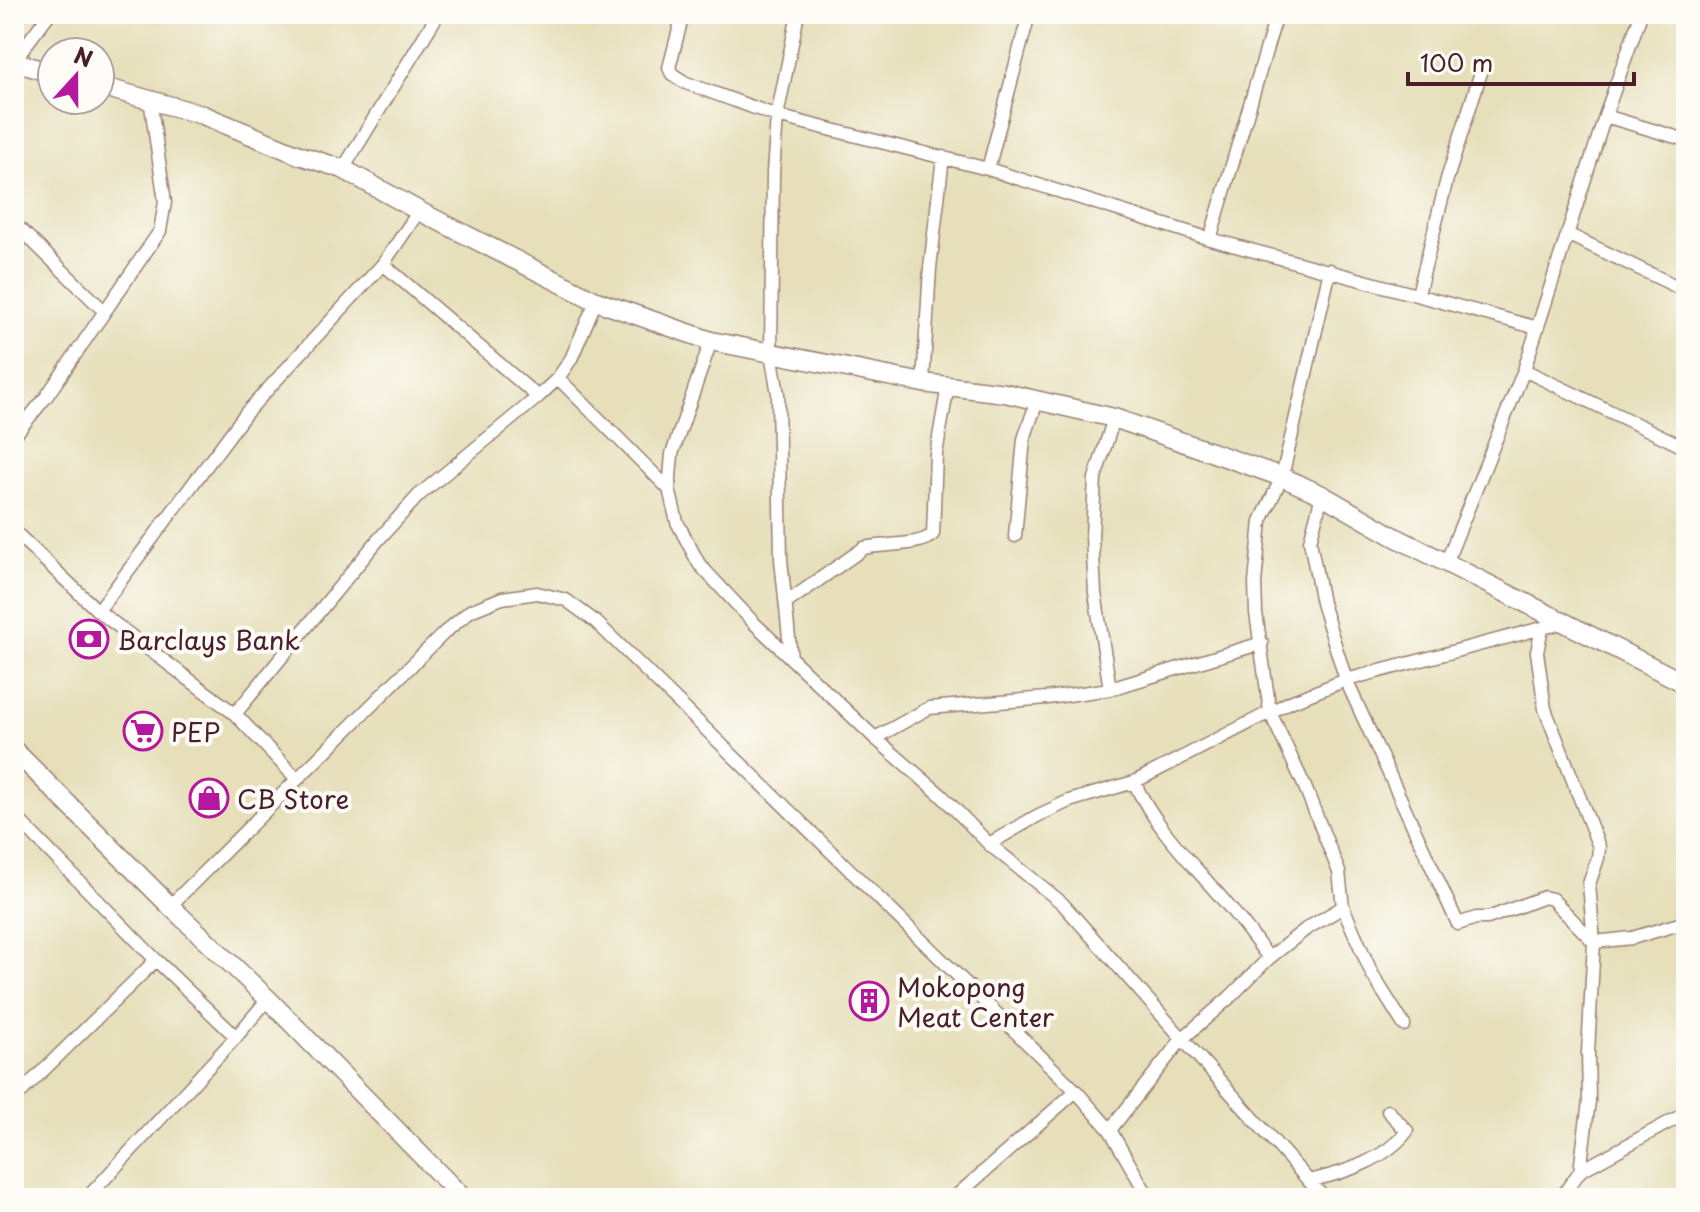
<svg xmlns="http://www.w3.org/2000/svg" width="1700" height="1212" font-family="'Playpen Sans',sans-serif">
<rect width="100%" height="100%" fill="#fdfcf7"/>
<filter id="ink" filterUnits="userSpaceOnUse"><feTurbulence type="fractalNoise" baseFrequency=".0125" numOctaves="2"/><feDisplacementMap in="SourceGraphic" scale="16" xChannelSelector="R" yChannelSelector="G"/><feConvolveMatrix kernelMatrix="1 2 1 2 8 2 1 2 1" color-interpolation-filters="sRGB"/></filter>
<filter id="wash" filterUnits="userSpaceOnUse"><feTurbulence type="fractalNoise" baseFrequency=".006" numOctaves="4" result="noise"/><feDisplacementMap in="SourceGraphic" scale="32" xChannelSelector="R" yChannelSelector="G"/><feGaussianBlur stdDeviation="1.8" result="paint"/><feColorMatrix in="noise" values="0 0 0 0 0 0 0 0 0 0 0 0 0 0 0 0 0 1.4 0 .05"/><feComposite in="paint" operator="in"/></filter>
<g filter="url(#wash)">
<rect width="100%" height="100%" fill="#e6dfba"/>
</g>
<g filter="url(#ink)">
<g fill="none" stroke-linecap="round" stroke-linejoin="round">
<defs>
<path id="street" d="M 683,14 L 669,68 L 672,74 L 686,83 L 777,116 L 988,169 L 1210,239 L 1538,328
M 14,61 L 49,14
M 1605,116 L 1686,140
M 343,169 L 438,14
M 988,169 L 1029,14
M 14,223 L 104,311
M 1567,234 L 1686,291
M 1210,239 L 1276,17
M 383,264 L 538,397
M 1330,270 L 1282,477 L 1261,521 L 1255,583 L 1256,613 L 1270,712 L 1305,787 L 1339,872 L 1343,907 L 1372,974 L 1404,1025
M 1418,294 L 1447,179 L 1483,66
M 711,341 L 672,454 L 669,489 L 677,522 L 699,564 L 754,623 L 875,738 L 941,795 L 989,844 L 1062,903 L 1324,1198
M 1524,370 L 1686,448
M 558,378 L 669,489
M 923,383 L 930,268 L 943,157
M 14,436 L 46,397 L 160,231 L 165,202 L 150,99
M 1322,495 L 1310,541 L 1322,603 L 1346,680 L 1458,924 L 1476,918 L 1488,918 L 1544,897 L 1552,899 L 1594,942 L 1632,938 L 1686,922
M 14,531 L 98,611 L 235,714 L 297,779
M 1015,536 L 1024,439 L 1037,401
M 1446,563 L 1524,370 L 1605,116 L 1641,14
M 786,603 L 864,548 C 883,543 920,547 933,534 L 936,454 L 948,386
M 98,611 L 246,413 L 383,264 L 419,211
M 1542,628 L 1537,652 L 1545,709 L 1599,847 L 1598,858 L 1589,884 L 1594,942 L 1588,1052 L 1589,1101 L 1580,1171 L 1561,1198
M 791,658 L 781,559 L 778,394 L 771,353 L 773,173 L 777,116 L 798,14
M 1110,689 L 1095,593 L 1092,536 L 1095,478 L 1114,418
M 235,714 L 378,540 L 419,495 L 538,397 L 558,378 L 571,359 L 596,301
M 875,738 L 929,708 L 1047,698 L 1110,689 L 1262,643
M 1134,782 C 1157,831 1196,867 1230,908 C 1244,924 1256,941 1269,958
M 14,815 L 156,960 L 236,1037
M 989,844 L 1037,816 L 1069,801 L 1134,782 L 1290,702 L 1346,680 L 1565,622
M 170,906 L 444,633 L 470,611 L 502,598 L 537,593 L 566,600 L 596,622 L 1076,1091 L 1110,1130 L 1149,1198
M 14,1099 L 156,960
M 1110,1130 L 1182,1039 L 1229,998 L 1269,958 L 1306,929 L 1343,907
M 1580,1171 L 1686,1113
M 1309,1181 C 1344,1173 1385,1160 1407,1131 L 1388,1111
M 87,1198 L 236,1037 L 268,999
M 954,1198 L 1076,1091"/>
<path id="secondary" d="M 14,61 L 52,74
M 100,86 L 203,115 L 299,155 L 343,169 L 419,211 L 596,301 L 711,341 L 923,383 L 1005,393 L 1114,418 L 1282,477 L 1322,495 L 1395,537 L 1686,684
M 14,750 L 170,906 L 268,999 L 463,1198"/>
</defs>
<!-- street casing -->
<use href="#street" stroke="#987f72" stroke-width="15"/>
<!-- secondary casing -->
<use href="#secondary" stroke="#987f72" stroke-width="21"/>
<!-- street -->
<use href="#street" stroke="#fff" stroke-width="12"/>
<!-- secondary -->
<use href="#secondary" stroke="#fff" stroke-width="18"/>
</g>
</g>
<!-- icons -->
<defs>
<symbol id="bank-ring" viewBox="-11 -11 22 22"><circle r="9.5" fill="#fdfcf7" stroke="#b5179e" stroke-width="1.5"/><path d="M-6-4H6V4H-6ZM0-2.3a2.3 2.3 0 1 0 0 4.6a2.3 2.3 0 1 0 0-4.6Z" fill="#b5179e"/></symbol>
<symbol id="supermarket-ring" viewBox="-11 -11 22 22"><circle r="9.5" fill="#fdfcf7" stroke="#b5179e" stroke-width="1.5"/><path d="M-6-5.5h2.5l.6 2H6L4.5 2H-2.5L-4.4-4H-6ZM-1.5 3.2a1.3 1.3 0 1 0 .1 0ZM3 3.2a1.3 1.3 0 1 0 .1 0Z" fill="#b5179e"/></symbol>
<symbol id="shop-ring" viewBox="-11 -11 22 22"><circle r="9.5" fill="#fdfcf7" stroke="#b5179e" stroke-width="1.5"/><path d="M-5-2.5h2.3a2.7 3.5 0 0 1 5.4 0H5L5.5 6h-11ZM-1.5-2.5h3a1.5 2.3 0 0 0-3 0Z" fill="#b5179e"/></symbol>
<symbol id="building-ring" viewBox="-11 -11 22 22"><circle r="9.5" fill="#fdfcf7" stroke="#b5179e" stroke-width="1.5"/><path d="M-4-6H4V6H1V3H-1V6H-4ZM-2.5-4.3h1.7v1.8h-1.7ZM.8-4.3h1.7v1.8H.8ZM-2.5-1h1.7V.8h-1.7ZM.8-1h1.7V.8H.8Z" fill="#b5179e"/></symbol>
</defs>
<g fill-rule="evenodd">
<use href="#bank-ring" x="67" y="617" width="44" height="44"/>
<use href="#supermarket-ring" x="121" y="709" width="44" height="44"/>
<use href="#shop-ring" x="187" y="776" width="44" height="44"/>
<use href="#building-ring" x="847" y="979" width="44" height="44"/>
</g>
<g text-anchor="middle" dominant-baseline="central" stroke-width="8" stroke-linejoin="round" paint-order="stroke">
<!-- poi labels -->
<g font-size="26" fill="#4a1f2b" stroke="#fdfcf7" text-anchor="start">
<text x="117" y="639">Barclays Bank</text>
<text x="171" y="731">PEP</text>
<text x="237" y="798">CB Store</text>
<text x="897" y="986">Mokopong<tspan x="897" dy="30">Meat Center</tspan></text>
</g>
</g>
<!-- margin -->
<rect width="1700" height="1212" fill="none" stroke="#fdfcf7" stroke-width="48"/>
<!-- north arrow -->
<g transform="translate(76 76) rotate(21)"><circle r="38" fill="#fdfcf7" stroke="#b5a4a5" stroke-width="2"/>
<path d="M0-6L14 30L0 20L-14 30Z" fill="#b5179e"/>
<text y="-12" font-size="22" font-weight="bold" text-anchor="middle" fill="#4a1f2b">N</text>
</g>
<!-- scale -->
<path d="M1408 72v12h226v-12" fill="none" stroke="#4a1f2b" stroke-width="4"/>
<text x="1420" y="72" font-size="24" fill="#4a1f2b" stroke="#fdfcf7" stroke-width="6" paint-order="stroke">100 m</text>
</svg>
